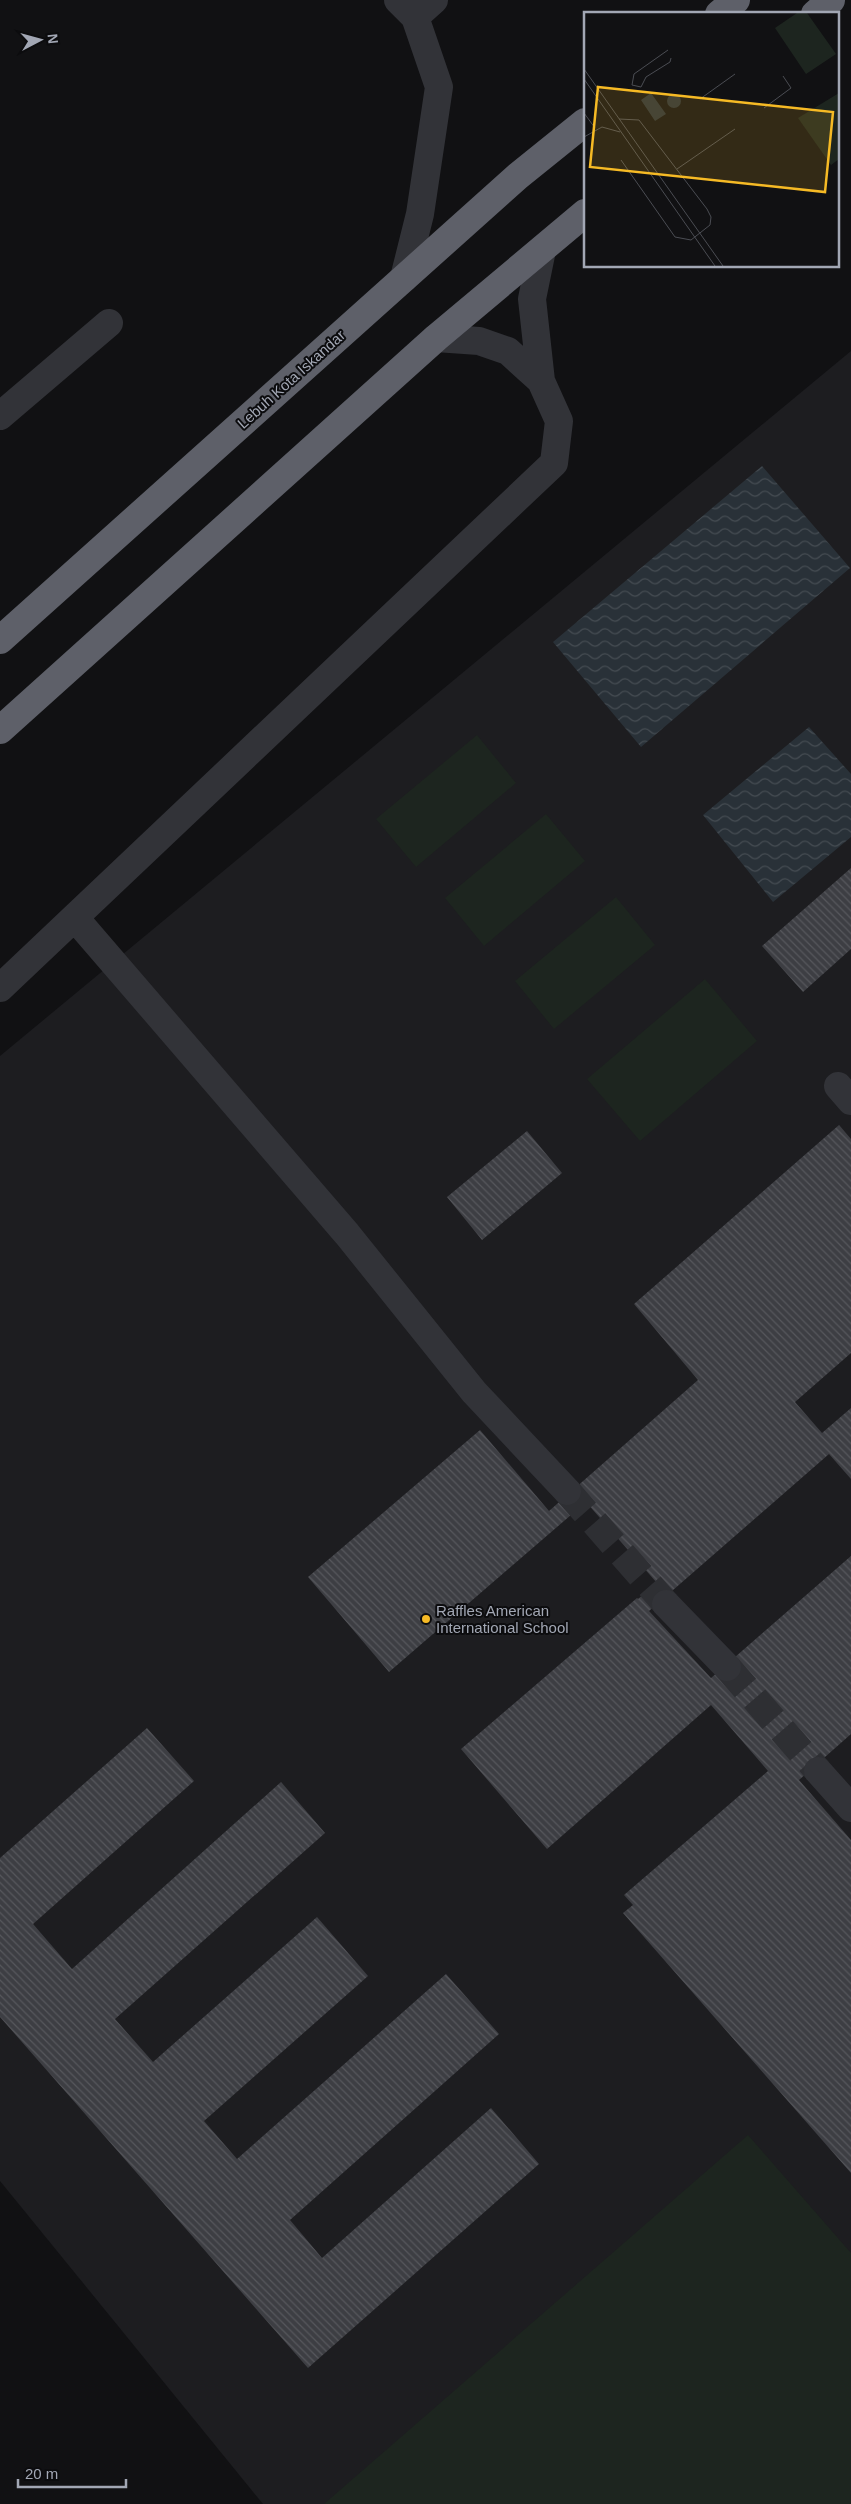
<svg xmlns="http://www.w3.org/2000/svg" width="851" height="2504" font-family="Arial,sans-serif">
<defs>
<pattern id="water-waves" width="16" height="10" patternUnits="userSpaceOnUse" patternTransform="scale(1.25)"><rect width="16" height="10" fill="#293138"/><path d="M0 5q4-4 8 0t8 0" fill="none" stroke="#454c52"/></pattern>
<pattern id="building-back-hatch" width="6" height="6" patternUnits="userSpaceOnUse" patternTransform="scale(1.25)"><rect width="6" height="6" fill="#3d3e43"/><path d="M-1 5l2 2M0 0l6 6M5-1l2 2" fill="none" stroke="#56575c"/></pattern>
</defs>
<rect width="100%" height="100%" fill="#111113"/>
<!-- built -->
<path fill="#1d1d20" d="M 851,351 L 851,2504 L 263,2504 L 0,2181 L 0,1056 Z"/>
<!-- grass -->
<path fill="#1d251f" d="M 477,735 L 516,783 L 416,867 L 376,819 Z
M 546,814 L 585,861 L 484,946 L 445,898 Z
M 616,897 L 655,945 L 554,1029 L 515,981 Z
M 705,979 L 757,1041 L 640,1141 L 587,1079 Z
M 748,2135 L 851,2253 L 851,2504 L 324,2504 Z"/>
<!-- water -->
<path fill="url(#water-waves)" d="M 762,466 L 850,568 L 641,747 L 553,642 Z
M 809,727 L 851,774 L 851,837 L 773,902 L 703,815 Z"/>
<!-- building -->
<path fill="url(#building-back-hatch)" d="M 851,868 L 851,949 L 803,992 L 762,946 Z
M 839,1125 L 851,1139 L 851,1353 L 795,1402 L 822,1433 L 851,1408 L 851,1479 L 829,1454 L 649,1611 L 711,1678 L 851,1556 L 851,1734 L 799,1780 L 851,1840 L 851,2173 L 623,1913 L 633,1905 L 624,1895 L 768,1771 L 711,1705 L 547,1849 L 461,1749 L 637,1598 L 638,1599 L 657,1583 L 586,1502 L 389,1672 L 308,1577 L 480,1430 L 549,1511 L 698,1380 L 634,1304 Z
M 527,1131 L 562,1173 L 482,1240 L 447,1197 Z
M 147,1728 L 194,1781 L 33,1924 L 72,1969 L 281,1782 L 325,1833 L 115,2019 L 153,2062 L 317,1917 L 368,1976 L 204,2121 L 237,2159 L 446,1974 L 499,2034 L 290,2220 L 322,2258 L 491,2108 L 539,2164 L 308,2368 L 0,2017 L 0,1858 Z"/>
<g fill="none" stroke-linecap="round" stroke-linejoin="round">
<!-- minor-tunnel -->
<path stroke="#2e2f33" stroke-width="28" stroke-dasharray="28 14" stroke-linecap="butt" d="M 567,1491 L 666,1604
M 727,1667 L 818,1771"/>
<!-- minor -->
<path stroke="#323338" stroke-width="28" d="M 398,0 L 415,17 L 439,87 L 420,214 L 404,278
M 415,17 L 434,0
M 436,338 L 479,341 L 508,351 L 541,381
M 0,416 L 109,323
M 75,918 L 347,1234 L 474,1392 L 567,1491
M 0,988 L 554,463 L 559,421 L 541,381 L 532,299 L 542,250
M 838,1086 L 851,1101
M 666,1604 L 727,1667
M 818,1771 L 851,1808"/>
<!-- highway -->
<path stroke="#5e6069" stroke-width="28" d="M 719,14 L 736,0
M 815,14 L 831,0
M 0,640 L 518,176 L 585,122
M 0,730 L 436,338 L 585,213"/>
</g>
<!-- markers -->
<circle fill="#f6ba25" stroke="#0c0c0e" stroke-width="2" cx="426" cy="1619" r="5"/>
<g text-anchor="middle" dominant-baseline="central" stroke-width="4" stroke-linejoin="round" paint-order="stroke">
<!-- street labels -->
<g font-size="15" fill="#a2a7b4" stroke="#0c0c0e">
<text transform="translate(291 379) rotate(-42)">Lebuh Kota Iskandar</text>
</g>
<!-- poi labels -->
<g font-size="15" fill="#a2a7b4" stroke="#0c0c0e" text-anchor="start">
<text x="436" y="1610">Raffles American<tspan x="436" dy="17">International School</tspan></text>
</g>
</g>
<!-- overview -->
<g transform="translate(584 12)">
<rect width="255" height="255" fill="#111113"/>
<path d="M 213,1 L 223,1 L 252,42 L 222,62 L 191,16 ZM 255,81 L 255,147 L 247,153 L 214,106 Z" fill="#1d251f"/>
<path d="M 67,81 L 82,102 L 71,109 L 57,88 ZM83 89a7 7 0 1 1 14 0a7 7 0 1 1-14 0Z" fill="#293138"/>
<path fill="none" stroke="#4b4d53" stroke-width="1" d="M 84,38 L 50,62 L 48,73 L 57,75 L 62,65 L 86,50 L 87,46M 0,57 L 139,254M 0,67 L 131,254M 116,87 L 151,62M 180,96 L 207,76 L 199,64M 0,101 L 11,116M 35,107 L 55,108 L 123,197 L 127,205 L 126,213 L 107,228 L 91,225 L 37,148M 0,125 L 18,115 L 36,120M 93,157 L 151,117"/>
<path fill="#f6ba25" fill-opacity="0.15" stroke="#f6ba25" stroke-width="2.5" d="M 14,75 L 249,100 L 241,180 L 6,155 Z"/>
<rect width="255" height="255" fill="none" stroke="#a2a7b4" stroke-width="2.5"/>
</g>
<!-- north arrow -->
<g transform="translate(40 40) rotate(84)" stroke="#0c0c0e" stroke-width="4" paint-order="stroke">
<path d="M0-4L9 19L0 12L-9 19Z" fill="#a2a7b4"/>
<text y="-8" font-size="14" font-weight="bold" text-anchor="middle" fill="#a2a7b4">N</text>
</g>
<!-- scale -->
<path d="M18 2479v8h108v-8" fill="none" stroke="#a2a7b4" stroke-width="2.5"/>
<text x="25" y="2479" font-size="15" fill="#a2a7b4" stroke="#0c0c0e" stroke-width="4" paint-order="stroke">20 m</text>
</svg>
